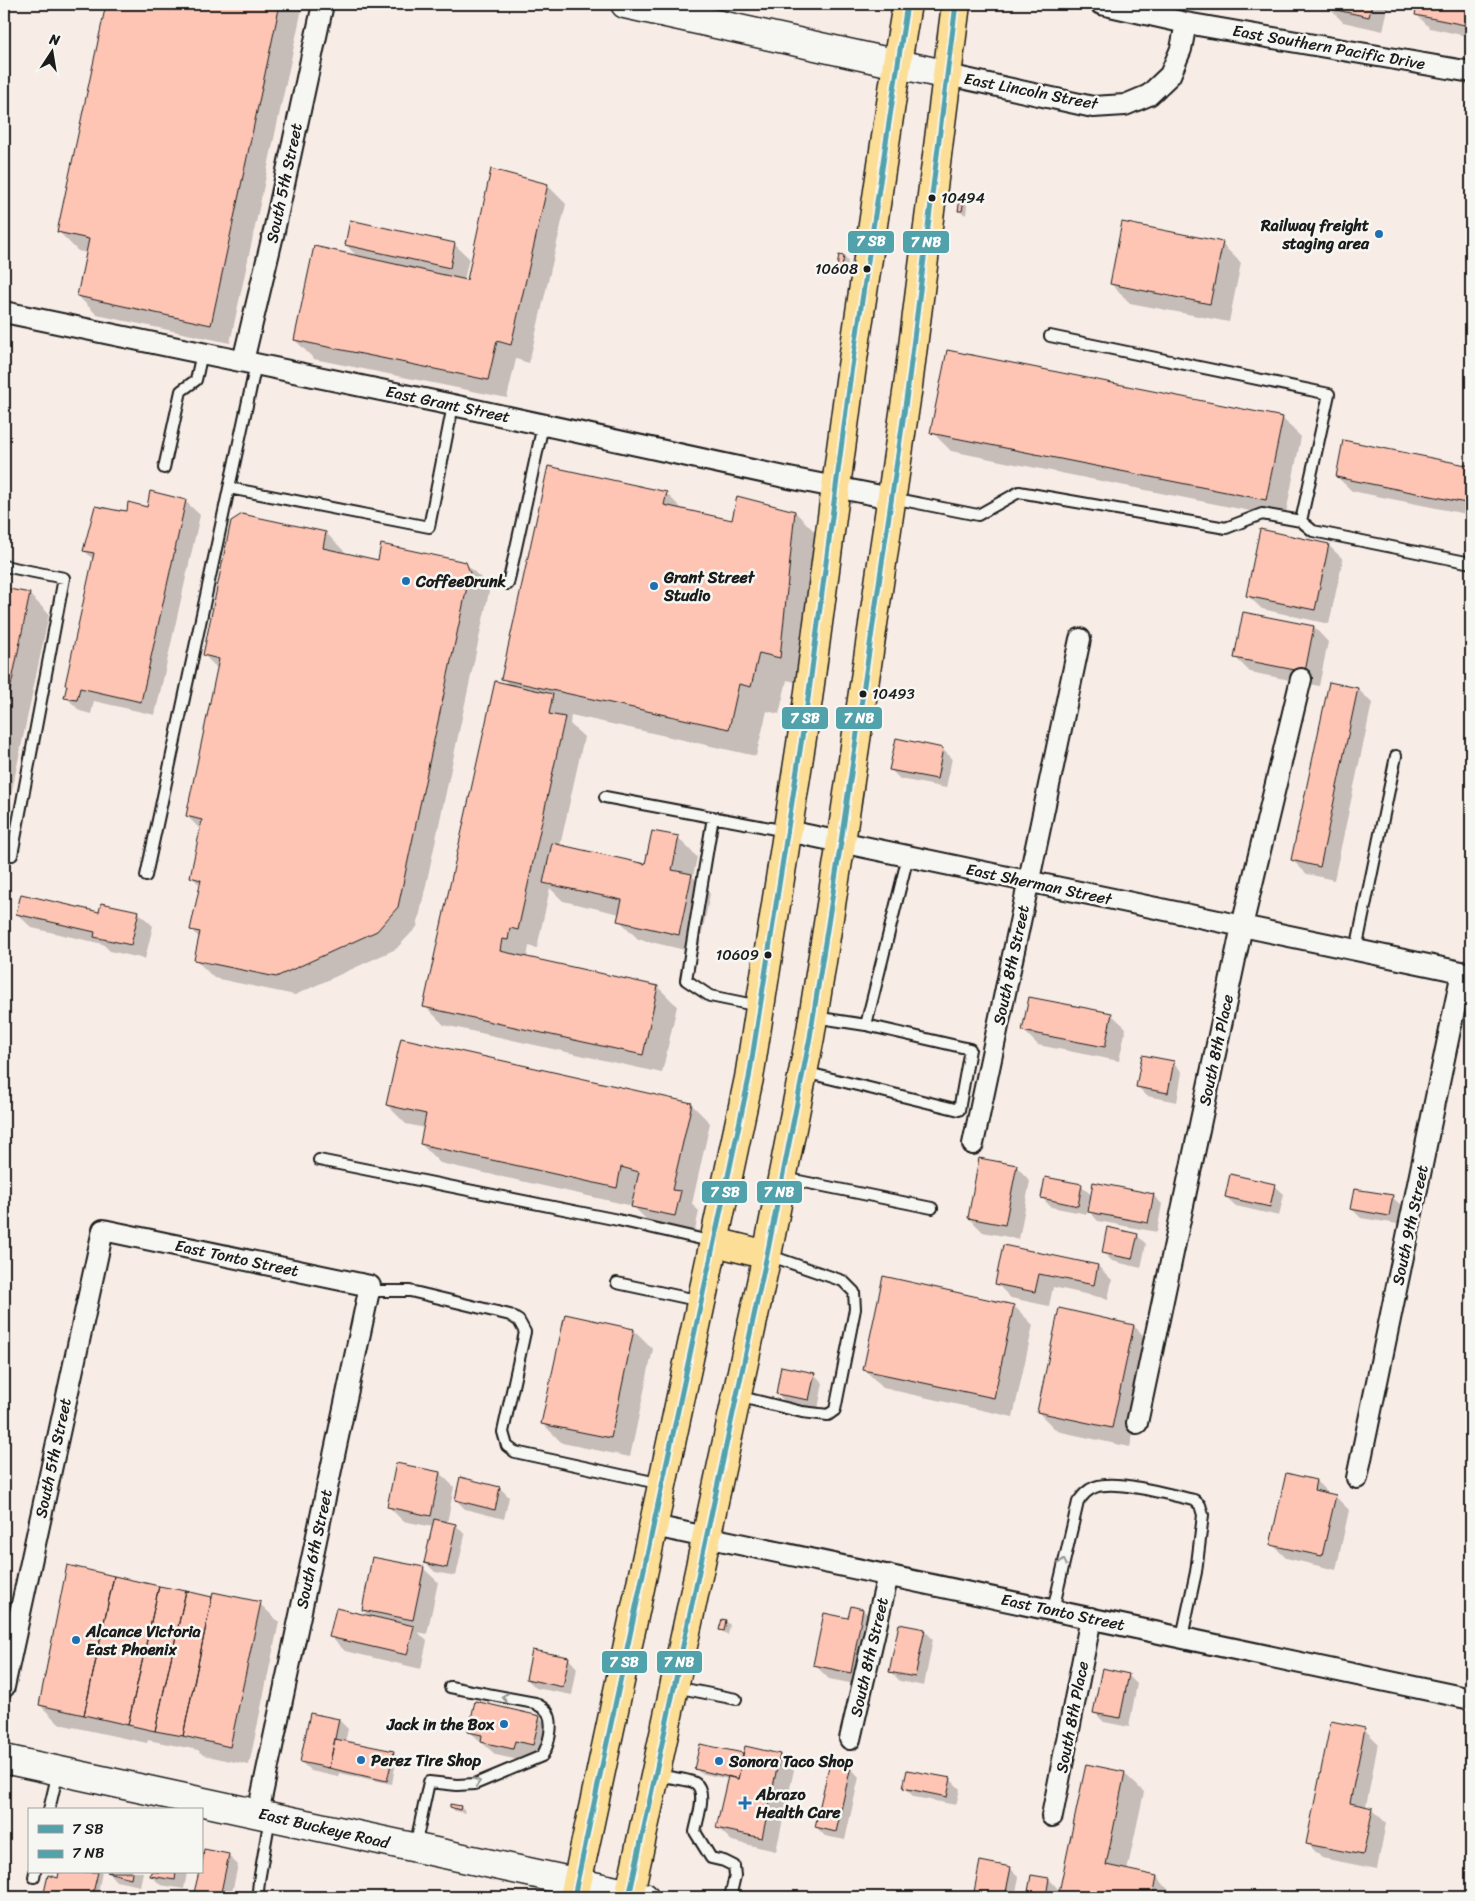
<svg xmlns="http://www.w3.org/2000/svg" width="1475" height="1901" font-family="Sriracha,sans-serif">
<rect width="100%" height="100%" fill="#f8ece6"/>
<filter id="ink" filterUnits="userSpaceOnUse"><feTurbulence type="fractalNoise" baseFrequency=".02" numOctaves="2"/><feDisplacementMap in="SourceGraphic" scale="10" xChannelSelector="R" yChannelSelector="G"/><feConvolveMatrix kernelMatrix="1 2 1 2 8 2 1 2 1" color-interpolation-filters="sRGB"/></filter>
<g filter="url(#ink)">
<!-- shadow -->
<path fill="#0003" d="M 108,4 L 303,4 L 230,343 L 97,315 L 78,296 L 87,253 L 78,251 L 59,232 Z
M 1330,4 L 1389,4 L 1383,31 L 1343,22 L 1329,8 Z
M 1418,4 L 1471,4 L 1471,37 L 1430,28 L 1416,14 Z
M 547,185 L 566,204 L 529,363 L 516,359 L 507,398 L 314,359 L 295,340 L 358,257 L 346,245 L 454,244 L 469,258 L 464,280 L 468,281 Z
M 963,201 L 967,205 L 966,215 L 960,211 Z
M 1222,244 L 1241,263 L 1229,322 L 1130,303 L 1111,284 Z
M 844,257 L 848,261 L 846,271 L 842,272 L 838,268 Z
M 1282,418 L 1301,437 L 1285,518 L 951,451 L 932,432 Z
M 1344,442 L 1471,467 L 1471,515 L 1352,491 L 1337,477 Z
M 666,493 L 684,511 L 733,522 L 795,512 L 823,540 L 808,685 L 787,680 L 779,714 L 767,711 L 756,756 L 571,715 L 570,724 L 584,737 L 560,846 L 646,866 L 678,838 L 697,857 L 693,877 L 710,894 L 698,953 L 638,939 L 619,920 L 620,914 L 563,901 L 550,888 L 537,948 L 529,946 L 527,958 L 658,987 L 677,1006 L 662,1073 L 444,1025 L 425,1006 L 510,685 L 502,678 Z
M 185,501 L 200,515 L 155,715 L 94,701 L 91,714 L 80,711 L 66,697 L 68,686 L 66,684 L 94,560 L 85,551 L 128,513 Z
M 326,533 L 345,552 L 344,554 L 379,561 L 465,563 L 485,582 L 489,592 L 417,927 L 396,949 L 295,995 L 214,978 L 195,959 L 200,938 L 191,930 L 201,886 L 192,877 L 201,830 L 187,816 L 218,669 L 204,655 Z
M 1328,545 L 1343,559 L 1329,624 L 1262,609 L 1247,595 Z
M 4,589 L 30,595 L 49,614 L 4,828 Z
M 1244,614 L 1314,627 L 1328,642 L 1319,686 L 1250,672 L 1236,658 Z
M 1358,689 L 1372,703 L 1334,880 L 1307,874 L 1292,860 Z
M 942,749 L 952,758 L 946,788 L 900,779 L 891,770 Z
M 138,912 L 153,926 L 145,959 L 110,951 L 103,944 L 32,928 L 17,914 Z
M 1111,1014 L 1126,1028 L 1119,1061 L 1038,1045 L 1024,1031 Z
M 1173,1062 L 1182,1072 L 1177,1102 L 1147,1096 L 1137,1086 Z
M 691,1104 L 710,1123 L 692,1204 L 699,1211 L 694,1235 L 652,1225 L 633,1206 L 440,1163 L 421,1144 L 425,1128 L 406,1124 L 387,1105 Z
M 1016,1166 L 1030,1181 L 1019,1239 L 983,1232 L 969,1218 Z
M 1274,1185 L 1284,1194 L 1279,1216 L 1236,1206 L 1226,1197 Z
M 1082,1186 L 1092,1196 L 1153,1195 L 1162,1204 L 1157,1232 L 1098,1221 L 1088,1210 L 1087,1214 L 1051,1207 L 1042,1198 Z
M 1392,1197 L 1402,1206 L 1398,1224 L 1361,1218 L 1352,1209 Z
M 1137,1235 L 1146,1244 L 1141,1268 L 1112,1261 L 1103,1252 Z
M 1004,1247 L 1098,1266 L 1112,1280 L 1108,1299 L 1053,1287 L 1049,1306 L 1011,1298 L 997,1284 Z
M 1014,1306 L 1033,1325 L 1013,1417 L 883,1388 L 864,1369 Z
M 566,1316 L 634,1330 L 653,1349 L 630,1457 L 562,1443 L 543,1424 Z
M 1134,1326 L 1153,1345 L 1130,1447 L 1057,1431 L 1038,1412 Z
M 814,1374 L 823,1383 L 818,1409 L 786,1403 L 777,1393 Z
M 440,1473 L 454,1487 L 447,1523 L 456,1525 L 465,1535 L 456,1576 L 435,1572 L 425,1562 L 433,1527 L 403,1521 L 389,1507 Z
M 1287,1475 L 1316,1481 L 1329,1494 L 1335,1496 L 1349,1510 L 1336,1570 L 1286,1558 L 1272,1544 Z
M 500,1488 L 509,1497 L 504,1519 L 465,1509 L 456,1500 Z
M 423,1568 L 438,1582 L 427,1634 L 418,1632 L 427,1641 L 421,1669 L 345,1651 L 331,1637 L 370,1617 L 363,1610 Z
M 212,1598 L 260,1604 L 279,1622 L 249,1765 L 203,1755 L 198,1750 L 148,1740 L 147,1743 L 59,1724 L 40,1705 Z
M 863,1610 L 877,1624 L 865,1686 L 829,1679 L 815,1665 L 849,1620 Z
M 726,1621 L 730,1625 L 728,1635 L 721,1630 Z
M 924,1630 L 933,1639 L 924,1686 L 900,1681 L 891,1672 Z
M 568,1658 L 577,1668 L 572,1695 L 536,1688 L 527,1679 Z
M 1128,1675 L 1137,1684 L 1129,1727 L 1104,1722 L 1094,1712 Z
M 539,1717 L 554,1731 L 547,1759 L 529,1754 L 527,1762 L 496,1755 L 470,1732 Z
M 339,1720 L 348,1729 L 345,1742 L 393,1752 L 397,1756 L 392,1784 L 339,1773 L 338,1777 L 311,1771 L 301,1762 Z
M 1364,1729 L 1378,1743 L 1366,1807 L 1372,1809 L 1386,1823 L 1377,1869 L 1322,1858 L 1307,1843 Z
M 701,1745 L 744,1755 L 780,1755 L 794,1770 L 776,1851 L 732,1841 L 717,1827 L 728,1779 L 700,1773 L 696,1769 Z
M 1087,1765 L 1124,1773 L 1144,1792 L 1127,1871 L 1157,1877 L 1175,1897 L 1059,1897 Z
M 850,1767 L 859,1777 L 845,1840 L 825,1836 L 816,1827 Z
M 950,1779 L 960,1789 L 956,1805 L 914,1797 L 905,1788 Z
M 451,1807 L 460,1807 L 465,1811 L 464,1813 L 455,1811 Z
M 205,1850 L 229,1856 L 238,1865 L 231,1897 L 195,1897 Z
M 981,1862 L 1010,1868 L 1019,1877 L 1015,1897 L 974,1897 Z
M 61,1872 L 102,1872 L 97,1897 L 44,1897 L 49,1877 L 59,1879 Z
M 108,1872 L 143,1872 L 140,1886 L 116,1881 Z
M 152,1872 L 187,1872 L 184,1889 L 161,1885 L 151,1876 Z
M 1032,1877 L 1049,1879 L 1058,1889 L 1056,1897 L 1028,1897 Z"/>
<!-- building -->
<path fill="#fec5b4" stroke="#1c1c1c" d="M 106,4 L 280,4 L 211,325 L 77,296 L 89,239 L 57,232 Z
M 1328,4 L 1372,4 L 1369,17 L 1327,8 Z
M 1417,4 L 1470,4 L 1465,25 L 1415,15 Z
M 491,169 L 548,184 L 511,345 L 497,341 L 488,380 L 294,340 L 314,246 L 467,280 Z
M 960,199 L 964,199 L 962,211 L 958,211 Z
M 350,220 L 455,243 L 450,268 L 345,245 Z
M 1122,222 L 1223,242 L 1210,304 L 1110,284 Z
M 839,255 L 844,256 L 842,267 L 837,268 Z
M 947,350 L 1283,417 L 1266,500 L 930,433 Z
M 1343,440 L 1471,466 L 1471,480 L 1466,503 L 1336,477 Z
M 548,466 L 667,492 L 664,505 L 732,520 L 737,496 L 795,511 L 780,658 L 759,653 L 751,687 L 739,684 L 729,729 L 501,679 Z
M 150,491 L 186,500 L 141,702 L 80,688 L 77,700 L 64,698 L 67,685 L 65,685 L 94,553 L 83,551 L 95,506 L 120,511 L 120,510 L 127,511 L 128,502 L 147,507 Z
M 242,514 L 326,532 L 323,548 L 378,560 L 381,544 L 466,562 L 470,573 L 398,907 L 377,931 L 276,977 L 194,960 L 200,932 L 190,930 L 201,880 L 190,877 L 202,820 L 186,816 L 219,659 L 203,655 L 231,521 Z
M 1260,529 L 1329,544 L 1315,610 L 1246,596 Z
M 4,588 L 30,593 L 4,720 Z
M 1243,612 L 1314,626 L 1305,672 L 1234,658 Z
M 495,681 L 553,694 L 549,714 L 565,717 L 518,930 L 510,928 L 508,940 L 502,939 L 500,951 L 658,986 L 643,1055 L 423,1007 Z
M 1329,682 L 1358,688 L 1320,867 L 1291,860 Z
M 896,738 L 943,748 L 937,779 L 889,770 Z
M 652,831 L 679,836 L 672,870 L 692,874 L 679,935 L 617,921 L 622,900 L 543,883 L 552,843 L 645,864 Z
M 21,894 L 99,912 L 101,903 L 139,911 L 131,945 L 94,937 L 95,932 L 16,914 Z
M 1029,997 L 1112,1013 L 1105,1047 L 1022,1031 Z
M 401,1038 L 692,1103 L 672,1190 L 681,1191 L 675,1216 L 631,1207 L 639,1172 L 621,1167 L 617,1188 L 420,1144 L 426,1114 L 386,1105 Z
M 1142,1055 L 1174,1061 L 1168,1093 L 1136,1087 Z
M 979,1158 L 1017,1165 L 1005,1225 L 968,1218 Z
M 1230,1174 L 1275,1184 L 1270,1207 L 1225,1197 Z
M 1045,1177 L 1082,1184 L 1078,1206 L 1041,1198 Z
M 1093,1182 L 1154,1194 L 1148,1223 L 1088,1212 Z
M 1354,1189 L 1393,1195 L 1389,1216 L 1350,1209 Z
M 1107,1227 L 1138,1234 L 1132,1259 L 1102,1253 Z
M 1003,1245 L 1098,1265 L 1094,1285 L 1039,1274 L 1035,1292 L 995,1284 Z
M 1471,1274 L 1471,1298 L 1467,1297 Z
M 883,1276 L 1014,1305 L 994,1398 L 863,1370 Z
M 1059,1308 L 1134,1325 L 1112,1428 L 1037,1412 Z
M 565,1314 L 634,1329 L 611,1438 L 541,1424 Z
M 781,1366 L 815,1373 L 809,1400 L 776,1394 Z
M 396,1463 L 440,1472 L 431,1516 L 387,1507 Z
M 1286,1473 L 1316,1480 L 1314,1490 L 1336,1495 L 1322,1556 L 1270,1545 Z
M 460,1477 L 500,1487 L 495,1510 L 455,1500 Z
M 434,1519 L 456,1524 L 447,1568 L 424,1563 Z
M 372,1557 L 424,1567 L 413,1620 L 362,1610 Z
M 67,1565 L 114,1576 L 84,1715 L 39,1705 Z
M 114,1576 L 159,1586 L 128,1725 L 84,1715 Z
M 159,1586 L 186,1591 L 155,1731 L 128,1725 Z
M 186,1591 L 212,1597 L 183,1736 L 155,1731 Z
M 213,1592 L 261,1602 L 230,1747 L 183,1736 Z
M 851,1606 L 863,1609 L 851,1673 L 813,1665 L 824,1613 L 848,1618 Z
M 336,1608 L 414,1626 L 407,1655 L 329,1637 Z
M 722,1619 L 726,1620 L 724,1631 L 719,1630 Z
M 899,1624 L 925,1629 L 915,1677 L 889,1672 Z
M 532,1650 L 569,1657 L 563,1687 L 526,1679 Z
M 1102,1668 L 1129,1674 L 1120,1718 L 1093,1713 Z
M 475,1701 L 540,1716 L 533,1745 L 515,1741 L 513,1749 L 481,1742 L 482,1735 L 468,1732 Z
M 310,1713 L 339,1719 L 329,1768 L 300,1762 Z
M 1331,1721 L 1365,1728 L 1350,1803 L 1373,1808 L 1363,1855 L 1306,1844 Z
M 335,1739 L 394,1751 L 387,1781 L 329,1768 Z
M 700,1744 L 743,1753 L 738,1779 L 694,1769 Z
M 745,1746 L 780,1754 L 762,1838 L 716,1828 L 728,1776 L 738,1779 Z
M 830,1762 L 851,1766 L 836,1832 L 815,1827 Z
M 1086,1764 L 1125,1772 L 1106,1865 L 1157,1876 L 1153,1897 L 1058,1897 Z
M 907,1770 L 951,1778 L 947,1797 L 903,1788 Z
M 450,1804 L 461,1806 L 460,1810 L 450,1807 Z
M 204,1849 L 229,1854 L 220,1897 L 193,1897 L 199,1872 L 201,1872 Z
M 980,1861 L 1011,1867 L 1005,1897 L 973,1897 Z
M 59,1872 L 98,1872 L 92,1897 L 43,1897 L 48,1875 L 58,1878 Z
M 107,1872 L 132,1872 L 131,1878 Z
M 151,1872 L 176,1872 L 175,1880 L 150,1876 Z
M 1031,1875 L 1049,1878 L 1046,1897 L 1027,1897 Z"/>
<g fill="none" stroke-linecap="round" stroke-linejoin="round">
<defs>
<path id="service" d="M 256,364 L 229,488 L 429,527 L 453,405
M 164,468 L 181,391 L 196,380 L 202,353
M 892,498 L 978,515 L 1019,492 L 1226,528 L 1262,514 L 1301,521 L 1329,394 L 1050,336
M 1301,521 L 1313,531 L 1471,563
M 4,566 L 64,578 L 12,855 L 4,853
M 508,584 L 543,425
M 605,797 L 786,831
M 713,817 L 686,980 L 710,996 L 759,1006
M 146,876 L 229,488
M 1356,950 L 1396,756
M 814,1017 L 866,1025
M 804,1072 L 959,1110 L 970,1049 L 866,1025 L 908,856
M 319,1160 L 618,1220 L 714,1242
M 784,1178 L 932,1208
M 617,1283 L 701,1301
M 368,1298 L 377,1291 L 410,1291 L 510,1315 L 519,1321 L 525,1332 L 503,1432 L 507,1446 L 515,1452 L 662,1484
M 737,1396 L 802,1412 L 828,1415 L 835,1410 L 855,1309 L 854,1292 L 843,1281 L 768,1255
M 1053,1610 L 1078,1502 C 1083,1495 1087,1490 1095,1487 C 1117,1479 1170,1495 1194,1500 L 1200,1505 L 1203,1515 L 1196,1572 L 1182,1637
M 675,1687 L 736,1699
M 655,1775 C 664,1777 688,1779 695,1783 C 708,1791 697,1820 695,1832 L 711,1858 L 724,1861 L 734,1866 L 735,1876 L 730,1897
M 49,1810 L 58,1772
M 415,1847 L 429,1782 L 457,1785 L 475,1784 L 542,1756 C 549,1745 554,1724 548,1713 C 545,1708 539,1706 535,1703 L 450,1687
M 34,1877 L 35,1872
M 260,1897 L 258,1891 L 259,1881 L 270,1817"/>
<path id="minor" d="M 1101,4 L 1186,23 L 1471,72
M 948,75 L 1093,107 L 1125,105 L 1149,95 L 1170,75 L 1181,49 L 1186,23
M 4,312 L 453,405 L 789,478 L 891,498
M 243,361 L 274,231 L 323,4
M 788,831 L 1471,974
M 973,1144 L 1080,639
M 1137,1423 L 1242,926 L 1301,679
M 1357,1478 L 1462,972
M 654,1526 L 1471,1699
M 4,1687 L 103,1230 L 370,1286 L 258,1813
M 850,1739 L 888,1575
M 1052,1816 L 1091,1618"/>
<path id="secondary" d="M 625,4 L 948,75
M 4,1759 L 644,1897"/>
<path id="primary" d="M 715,1242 L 767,1255
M 574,1897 L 749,1078 L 808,699 L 851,373 L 897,63 L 907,4
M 629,1897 L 767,1255 L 810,1037 L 841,842 L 908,386 L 956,4"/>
</defs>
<!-- service casing -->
<use href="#service" stroke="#1c1c1c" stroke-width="14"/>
<!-- minor casing -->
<use href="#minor" stroke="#1c1c1c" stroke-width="24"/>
<!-- secondary casing -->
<use href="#secondary" stroke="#1c1c1c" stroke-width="31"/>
<!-- primary casing -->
<use href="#primary" stroke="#1c1c1c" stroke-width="31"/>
<!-- service -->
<use href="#service" stroke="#f6f6f2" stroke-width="10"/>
<!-- minor -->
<use href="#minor" stroke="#f6f6f2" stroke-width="20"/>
<!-- secondary -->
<use href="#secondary" stroke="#f6f6f2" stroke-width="28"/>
<!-- primary -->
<use href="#primary" stroke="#fcde96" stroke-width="28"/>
<defs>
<path id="bus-1" d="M 574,1897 L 749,1078 L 808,699 L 851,373 L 907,4"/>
<path id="bus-2" d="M 629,1897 L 767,1255 L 810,1037 L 841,842 L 908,386 L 956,4"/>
</defs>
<!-- bus-1 casing -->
<use href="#bus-1" stroke="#f6f6f2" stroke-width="9"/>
<!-- bus-2 casing -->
<use href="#bus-2" stroke="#f6f6f2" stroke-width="9"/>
<!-- bus-1 -->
<use href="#bus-1" stroke="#52a2ab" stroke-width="5"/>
<!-- bus-2 -->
<use href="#bus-2" stroke="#52a2ab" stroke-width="5"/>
</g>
<!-- one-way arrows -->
<defs><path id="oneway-chevron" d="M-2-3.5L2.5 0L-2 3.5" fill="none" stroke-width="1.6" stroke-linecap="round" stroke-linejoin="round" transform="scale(1.25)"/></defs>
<g stroke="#949492">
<use href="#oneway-chevron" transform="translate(1063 1562) rotate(-77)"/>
<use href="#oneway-chevron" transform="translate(505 1697) rotate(-170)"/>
<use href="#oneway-chevron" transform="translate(477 1782) rotate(-17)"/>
</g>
</g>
<!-- markers -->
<g fill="#1c1c1c" stroke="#f6f6f2" stroke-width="2">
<circle cx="932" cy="198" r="4.5"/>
<circle cx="867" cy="269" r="4.5"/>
<circle cx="863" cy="694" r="4.5"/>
<circle cx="768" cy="955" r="4.5"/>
</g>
<g fill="#1f6fb2" stroke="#f6f6f2" stroke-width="2">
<circle cx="1379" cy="234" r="5"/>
<circle cx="406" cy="581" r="5"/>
<circle cx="654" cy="586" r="5"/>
<circle cx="76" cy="1640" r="5"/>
<circle cx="504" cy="1724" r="5"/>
<circle cx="361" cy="1760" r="5"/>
<circle cx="719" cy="1761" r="5"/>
<path d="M742.5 1795.5h5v5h5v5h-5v5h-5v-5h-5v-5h5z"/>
</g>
<g text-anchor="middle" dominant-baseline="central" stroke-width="5" stroke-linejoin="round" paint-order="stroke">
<!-- bus labels -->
<g font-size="15" fill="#1c1c1c" stroke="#f6f6f2" text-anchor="start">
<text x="941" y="198">10494</text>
<text x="858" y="269" text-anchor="end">10608</text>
<text x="872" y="694">10493</text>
<text x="759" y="955" text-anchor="end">10609</text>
</g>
<!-- street labels -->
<g font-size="16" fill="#1c1c1c" stroke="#f6f6f2">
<text transform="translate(1329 47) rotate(10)">East Southern Pacific Drive</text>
<text transform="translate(1031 91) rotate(11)">East Lincoln Street</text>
<text transform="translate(284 183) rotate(-78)">South 5th Street</text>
<text transform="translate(448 404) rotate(12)">East Grant Street</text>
<text transform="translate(1039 884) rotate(12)">East Sherman Street</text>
<text transform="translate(1011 965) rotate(-78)">South 8th Street</text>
<text transform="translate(1216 1050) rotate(-78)">South 8th Place</text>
<text transform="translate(1410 1225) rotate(-78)">South 9th Street</text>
<text transform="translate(237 1258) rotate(12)">East Tonto Street</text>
<text transform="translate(53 1458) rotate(-78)">South 5th Street</text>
<text transform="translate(314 1549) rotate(-78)">South 6th Street</text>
<text transform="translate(1063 1612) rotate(12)">East Tonto Street</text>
<text transform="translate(869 1657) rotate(-77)">South 8th Street</text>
<text transform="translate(1072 1717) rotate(-79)">South 8th Place</text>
<text transform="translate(324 1828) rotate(13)">East Buckeye Road</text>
</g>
<!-- poi labels -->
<g font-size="16" font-weight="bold" fill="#1c1c1c" stroke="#f6f6f2" text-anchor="start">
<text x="1369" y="225" text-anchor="end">Railway freight<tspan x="1369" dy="18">staging area</tspan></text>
<text x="664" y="577">Grant Street<tspan x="664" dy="18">Studio</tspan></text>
<text x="416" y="581">CoffeeDrunk</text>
<text x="86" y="1631">Alcance Victoria<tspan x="86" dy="18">East Phoenix</tspan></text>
<text x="494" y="1724" text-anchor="end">Jack in the Box</text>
<text x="371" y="1760">Perez Tire Shop</text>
<text x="729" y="1761">Sonora Taco Shop</text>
<text x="756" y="1794">Abrazo<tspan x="756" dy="18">Health Care</tspan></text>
</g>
</g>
<g stroke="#f6f6f2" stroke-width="2">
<rect x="847" y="230" width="48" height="24" rx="5" fill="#52a2ab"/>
<rect x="902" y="230" width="48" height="24" rx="5" fill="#52a2ab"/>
<rect x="781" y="706" width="48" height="24" rx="5" fill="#52a2ab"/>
<rect x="835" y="706" width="48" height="24" rx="5" fill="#52a2ab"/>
<rect x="701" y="1180" width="47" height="24" rx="5" fill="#52a2ab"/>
<rect x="756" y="1180" width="47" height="24" rx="5" fill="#52a2ab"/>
<rect x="601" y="1650" width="47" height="24" rx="5" fill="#52a2ab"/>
<rect x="656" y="1650" width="47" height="24" rx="5" fill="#52a2ab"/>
</g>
<g font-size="14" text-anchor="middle" font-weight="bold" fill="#fff">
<text x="871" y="246">7 SB</text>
<text x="926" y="247">7 NB</text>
<text x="805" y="723">7 SB</text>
<text x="859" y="723">7 NB</text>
<text x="725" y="1197">7 SB</text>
<text x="779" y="1197">7 NB</text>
<text x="624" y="1667">7 SB</text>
<text x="679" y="1667">7 NB</text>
</g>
<!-- margin -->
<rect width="1475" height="1901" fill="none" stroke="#f6f6f2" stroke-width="20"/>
<rect x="10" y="10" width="1455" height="1881" fill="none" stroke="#1c1c1c" stroke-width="2" filter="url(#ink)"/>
<!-- legend -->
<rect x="28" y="1808" width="175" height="65" fill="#f6f6f2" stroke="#9f9f9c"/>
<rect x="38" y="1825" width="25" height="8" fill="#52a2ab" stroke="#9f9f9c"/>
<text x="72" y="1834" font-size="15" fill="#1c1c1c">7 SB</text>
<rect x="38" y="1850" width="25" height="8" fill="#52a2ab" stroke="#9f9f9c"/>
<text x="72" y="1858" font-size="15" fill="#1c1c1c">7 NB</text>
<!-- north arrow -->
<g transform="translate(52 52) rotate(12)" stroke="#f6f6f2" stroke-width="4" paint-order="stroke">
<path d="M0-4L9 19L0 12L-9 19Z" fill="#1c1c1c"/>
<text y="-8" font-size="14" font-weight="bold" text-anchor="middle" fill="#1c1c1c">N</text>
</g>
</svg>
